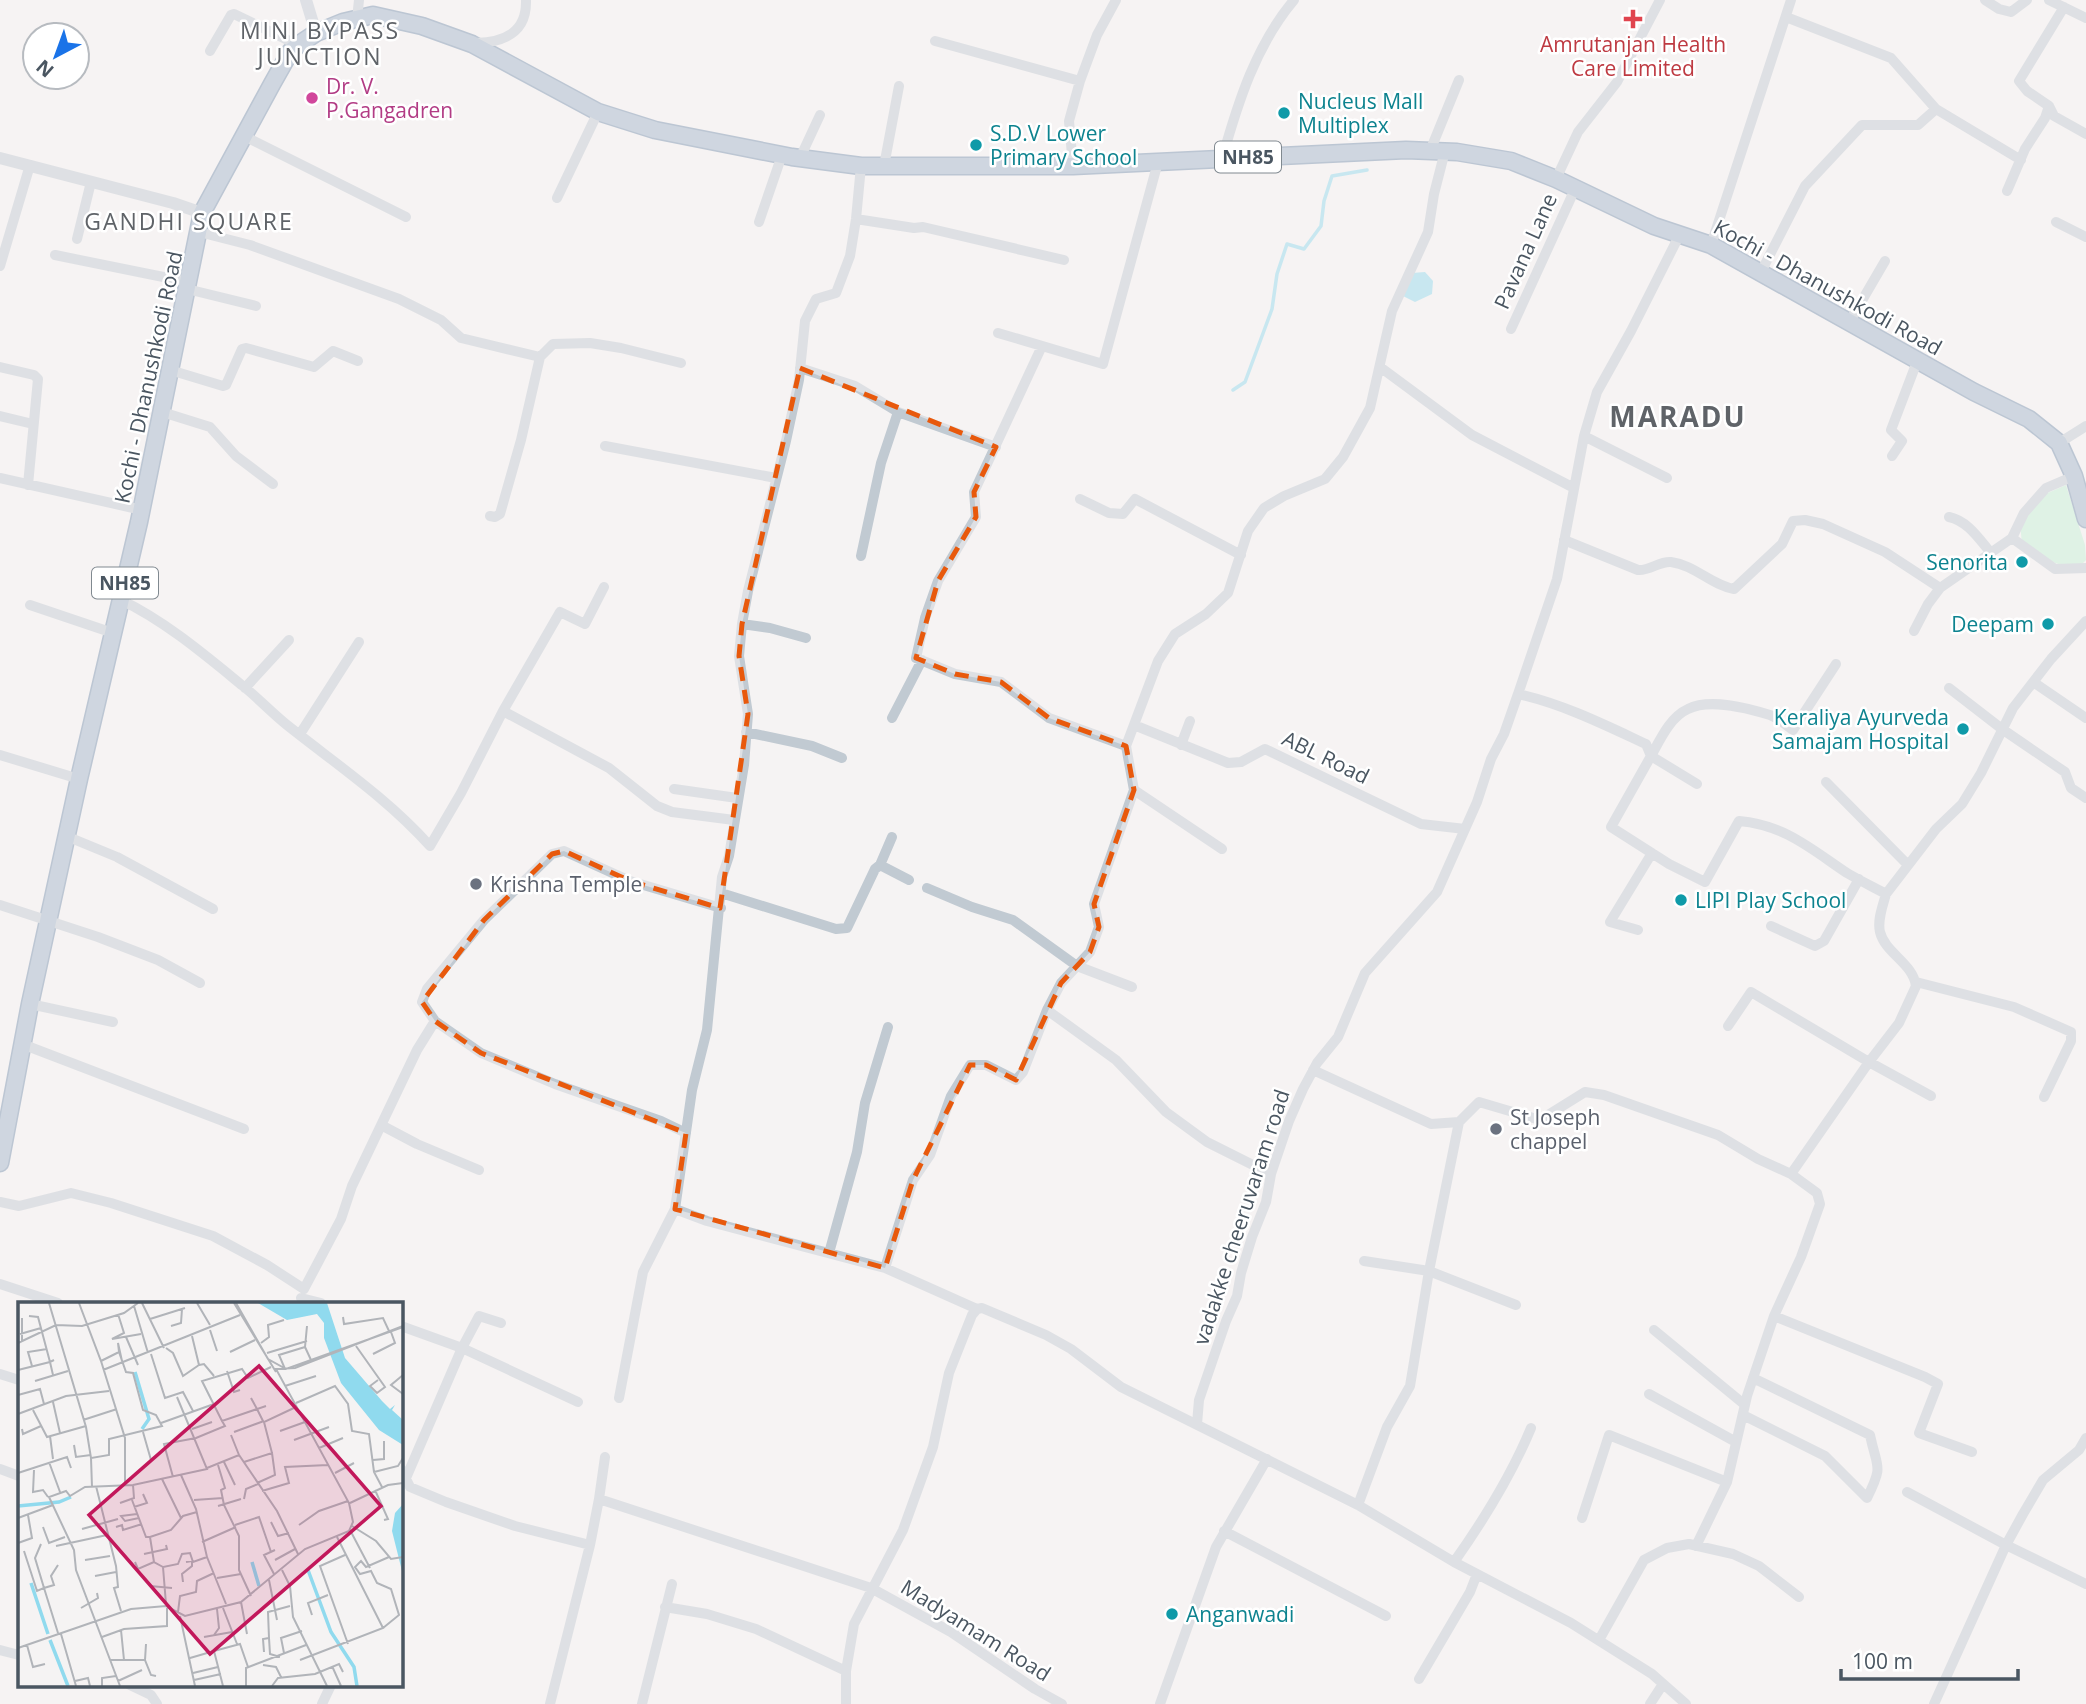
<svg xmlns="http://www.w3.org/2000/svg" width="2086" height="1704" font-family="'Open Sans',sans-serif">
<rect width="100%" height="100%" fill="#f5f3f3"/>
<!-- green -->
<path fill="#c3f1d5" d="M 2066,485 L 2085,545 L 2086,560 L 2080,566 C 2054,567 2044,558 2022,544 L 2020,523 L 2043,495 Z"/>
<!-- water -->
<path fill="#90daee" d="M 1425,272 L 1433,281 L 1432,294 L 1415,302 L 1399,294 L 1412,273 Z"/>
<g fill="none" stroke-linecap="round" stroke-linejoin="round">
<!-- stream -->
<path stroke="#90daee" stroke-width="3.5" d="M 1233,390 L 1245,382 L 1272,309 L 1277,274 L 1287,244 L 1304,249 L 1321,226 L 1324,201 L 1332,176 L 1367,170"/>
<defs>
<path id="trunk" d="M 0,1163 L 30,1004 L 79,779 L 139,522 L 202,213 L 272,84 L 290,52 L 298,45 L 316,33 L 343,22 L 373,15 L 422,26 L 472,44 L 598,112 L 655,130 L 792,157 L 861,166 L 1073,166 L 1406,150 L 1457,152 L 1511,161 L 1556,179 L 1654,226 L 1711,245 L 1974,392 L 2029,419 L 2059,443 L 2074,476 L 2086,519"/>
</defs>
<!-- trunk casing -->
<use href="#trunk" stroke="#7690ad" stroke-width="19"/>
<!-- minor -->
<path stroke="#c1cad2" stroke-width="10" d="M 1985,0 L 1999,9 L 2011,12 L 2027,0
M 2049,0 L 2086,18
M 1786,17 L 1891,58 L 1936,109 L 2021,160
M 357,19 L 359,0
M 935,41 L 1080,81
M 476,43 C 504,42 527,33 526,0
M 210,51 L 231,15 L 234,14 L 298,45
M 2049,106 L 2054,116 L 2086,134
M 244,136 L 406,217
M 1430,151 L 1459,80
M 800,158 L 820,115
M 1222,159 C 1238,102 1256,45 1294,0
M 861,166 L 856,219 L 850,256 L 836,293 L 816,299 L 805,321 L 799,380 L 786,441 L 748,591 L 742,624 L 739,656 L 748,714 L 744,765 L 729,856 L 722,877 L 707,1030 L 692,1090 L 675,1209 L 707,1221 L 885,1268 L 977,1309
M 884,166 L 899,86
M 1073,166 L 1069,121 L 1080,81 L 1097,35 L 1116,0
M 1556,179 L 1578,132 L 1617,82 L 1660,0
M 2007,191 L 2025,149 L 2045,118 L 2049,106 L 2027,91 L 2019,81 L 2064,7
M 557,198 L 598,112
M 856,219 L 914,228 L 923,227 L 1064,260
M 759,222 L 782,155
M 2056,222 L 2086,237
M 199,232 L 250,245 L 399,299 L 441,320 L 461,338 L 540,357 L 553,344 L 590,343 L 621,348 L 681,363
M 77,239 L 91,182
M 1711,245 L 1791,0
M 55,255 L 188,282
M 0,266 L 30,165
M 1761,272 L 1805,186 L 1862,125 L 1918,125 L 1936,109
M 187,289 L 256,306
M 1850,321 L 1885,261
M 1511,329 L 1575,189
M 998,333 L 1103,364 L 1158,162
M 1042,346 L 974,492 L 976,517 L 938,581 L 925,618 L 916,658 L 955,674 L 1001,682 L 1049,718 L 1126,746
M 0,367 L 34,375 L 38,379 L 28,485
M 1380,367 L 1472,435 L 1574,488
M 800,368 L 855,386 L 898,412 L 881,463 L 861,556
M 170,370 L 223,386 L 226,385 L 242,349 L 246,348 L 314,367 L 333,351 L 358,361
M 162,412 L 210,427 L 236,456 L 273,484
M 898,412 L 996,447
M 0,416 L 33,424
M 1584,436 L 1667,478
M 2059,443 L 2086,426
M 605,446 L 776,478
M 1892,456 L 1902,441 L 1891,430 L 1918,359
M 0,478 L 142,510
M 1080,499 L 1109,513 L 1123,514 L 1135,499 L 1241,555
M 490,516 L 495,517 L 500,514 L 521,440 L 540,357
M 1949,517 C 1968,521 1979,539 1991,553
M 2012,538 L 2055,569 L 2086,568
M 1564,540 L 1638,570 C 1650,571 1659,561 1671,562 C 1695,565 1711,585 1734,589 L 1782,544 L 1793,521 L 1805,520 L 1823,524 L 1885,552 L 1940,588 L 2012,538 L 2024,513 L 2046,488 L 2074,476
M 121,600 C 165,621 205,655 243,686 C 258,698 272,713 287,725 C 336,764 388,799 430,846 L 461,793 L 503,711 L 609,768 L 657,806 L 672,812 L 734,820
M 30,605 L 113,633
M 742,624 L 770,628 L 806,638
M 1914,631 L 1928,604 L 1940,588
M 2033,682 L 2086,718
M 245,688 L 289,640
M 1949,688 L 2002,729 L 2065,772 L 2071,788 L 2086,798
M 1518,694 L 1557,579 L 1584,436 L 1597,392 L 1631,331 L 1680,234
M 503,711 L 560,612 L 585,624 L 604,587
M 892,718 L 922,660
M 1134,725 L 1228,763 L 1241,762 L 1265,749 L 1421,824 L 1465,829
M 746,732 L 812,746 L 842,758
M 300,734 L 359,642
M 1181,745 L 1190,721
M 0,755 L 79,779
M 1826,782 L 1907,864
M 1697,784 L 1651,756 C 1660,740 1670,717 1688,709 C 1710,698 1747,708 1770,715 C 1778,718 1786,725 1793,730 L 1836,664
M 674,789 L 737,798
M 1134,790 L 1222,849
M 66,836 L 117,857 L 213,909
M 880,865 L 892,837
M 927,888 L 972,907 L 1013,920 L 1077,966 L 1132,987
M 721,893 L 836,929 L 847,928 L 875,869 L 880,865 L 909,880
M 0,905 L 98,937 L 158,960 L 200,983
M 1771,926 L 1815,946 L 1824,941 L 1859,879
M 1638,930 L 1610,922 L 1652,853
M 1916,982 L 2014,1007 L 2071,1032 L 2071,1041 L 2044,1097
M 30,1004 L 113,1022
M 1047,1010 L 1116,1060 L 1166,1112 L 1207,1142 L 1271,1174
M 435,1021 L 422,1002 L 427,989 L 484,920 L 552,854 L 564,851 L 630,881 L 721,908
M 1728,1026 L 1751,992 L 1869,1062 L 1931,1096
M 22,1044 L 244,1129
M 1313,1070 L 1431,1124 L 1459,1122 L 1479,1102 L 1540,1120 L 1585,1092 L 1604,1095 L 1718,1135 L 1758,1159 L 1791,1174 L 1817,1193 L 1820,1204 L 1801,1257 L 1774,1316 L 1747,1396 L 1727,1482 L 1696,1546
M 381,1125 L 417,1144 L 479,1170
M 1791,1174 L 1869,1062 L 1899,1023 L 1916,986 C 1913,963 1885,953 1880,932 C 1877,920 1883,905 1886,894
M 0,1202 L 19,1206 L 71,1193 L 111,1203 L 213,1236 L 267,1265 L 304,1289 L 341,1219 L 352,1186 L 417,1050 L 435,1021 L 481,1053 L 555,1084 L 661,1121 L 686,1133
M 829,1253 L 857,1152 L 865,1103 L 888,1027
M 1364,1261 L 1429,1271 L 1516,1305
M 885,1268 L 913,1180 L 930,1155 L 951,1096 L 970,1065 L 986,1065 L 1016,1080 L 1023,1072 L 1047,1010 L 1061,983 L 1090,952 L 1099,927 L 1094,904 L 1134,790 L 1126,746 L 1158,661 L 1175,634 L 1206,614 L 1228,593 L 1248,531 L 1264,508 L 1284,496 L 1325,479 L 1343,457 L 1370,408 L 1392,311 L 1428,232 L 1434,194 L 1445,151
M 0,1284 L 58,1303
M 301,1298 L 321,1303
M 1774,1316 L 1925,1377 L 1938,1384 L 1919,1433 L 1972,1452
M 401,1326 L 462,1348 L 578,1402
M 1654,1330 L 1745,1405
M 0,1374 L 19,1380
M 1649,1394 L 1736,1442
M 619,1398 L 643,1272 L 675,1209
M 1743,1415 L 1825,1456 L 1867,1498 C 1884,1464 1877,1469 1870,1435 L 1753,1378
M 1197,1424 L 1199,1400 L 1226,1321 L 1237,1296 L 1241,1273 L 1252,1237 L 1266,1202 L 1271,1174 L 1289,1121 L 1303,1089 L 1317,1063 L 1338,1037 L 1365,973 L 1437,892 L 1477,802 L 1491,759 L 1504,734 L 1518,694 C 1563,704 1605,725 1646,744 L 1651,756 L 1611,827 L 1669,864 L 1705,882 L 1739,821 C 1785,825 1811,849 1847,873 C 1859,880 1873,887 1886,894 L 1936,829 L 1962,804 L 1981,773 L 2013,708 L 2051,659 L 2086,621
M 0,1469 L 19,1476
M 401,1469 L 410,1487 L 446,1502 L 515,1526 L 590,1545 L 550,1704
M 406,1478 L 462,1348 L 479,1316 L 501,1323
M 1907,1492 L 2006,1545 L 2086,1584
M 599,1499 L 605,1457
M 1358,1505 L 1387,1427 L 1410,1386 L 1429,1271 L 1459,1122
M 1582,1518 L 1609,1435 L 1727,1482
M 1224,1531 L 1386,1616
M 590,1545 L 599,1499 L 871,1588 L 951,1632 L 1035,1689 L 1062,1704
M 1454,1562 C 1483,1521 1512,1474 1531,1428
M 665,1607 L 707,1614 L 756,1629 L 846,1671
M 1599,1640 L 1644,1560 L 1667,1548 L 1689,1544 L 1733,1554 L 1759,1566 L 1799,1597
M 0,1650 L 19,1655
M 1419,1679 L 1470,1592 L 1477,1574
M 130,1685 L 151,1695 L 157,1704
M 322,1704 L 331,1685
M 642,1704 L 672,1584
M 846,1704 L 846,1671 L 854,1624 L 903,1530 L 933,1447 L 949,1373 L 972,1315 L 977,1309 L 982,1308 L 1046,1335 L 1071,1349 L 1121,1387 L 1358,1505 L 1454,1562 L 1571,1623 L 1652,1674 L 1686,1704
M 1160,1704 L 1216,1547 L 1267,1459
M 1650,1704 L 1663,1684
M 1934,1704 L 2006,1545 L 2023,1514 L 2043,1480 L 2079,1450 L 2086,1438"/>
<!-- tertiary -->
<path stroke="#c1cad2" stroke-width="12" d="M 0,158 L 173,203 L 202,213"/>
<!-- secondary -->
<path stroke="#c1cbd6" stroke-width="12" d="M 306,0 L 316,33"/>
<!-- trunk -->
<use href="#trunk" stroke="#9fb4c9" stroke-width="16"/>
</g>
<!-- marked area -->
<path d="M0 0H2086V1704H0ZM 800,368 L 996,447 L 974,492 L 976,517 L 938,581 L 916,658 L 955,674 L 1001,682 L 1049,718 L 1126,746 L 1134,790 L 1094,904 L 1099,927 L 1090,952 L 1061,983 L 1016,1080 L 986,1065 L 970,1065 L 913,1180 L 885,1268 L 675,1209 L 686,1133 L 481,1053 L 435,1021 L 422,1002 L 484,920 L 552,854 L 564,851 L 630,881 L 720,908 L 748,714 L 739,656 L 742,624 Z" fill="#f5f3f3" fill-opacity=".55" fill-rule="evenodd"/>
<path fill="none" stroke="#e8590c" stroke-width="5" stroke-dasharray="14 9" stroke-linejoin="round" d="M 800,368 L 996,447 L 974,492 L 976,517 L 938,581 L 916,658 L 955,674 L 1001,682 L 1049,718 L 1126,746 L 1134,790 L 1094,904 L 1099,927 L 1090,952 L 1061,983 L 1016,1080 L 986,1065 L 970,1065 L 913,1180 L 885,1268 L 675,1209 L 686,1133 L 481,1053 L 435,1021 L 422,1002 L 484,920 L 552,854 L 564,851 L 630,881 L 720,908 L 748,714 L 739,656 L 742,624 Z"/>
<!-- markers -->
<path fill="#e0444e" stroke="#fff" stroke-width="2.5" d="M1629.5 8.5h7v7h7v7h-7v7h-7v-7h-7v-7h7z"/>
<circle fill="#d1479c" stroke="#fff" stroke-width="2.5" cx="312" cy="98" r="7"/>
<g fill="#0f9aa8" stroke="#fff" stroke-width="2.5">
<circle cx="1284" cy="113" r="7"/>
<circle cx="976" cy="145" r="7"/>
<circle cx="2022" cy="562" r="7"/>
<circle cx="2048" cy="624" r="7"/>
<circle cx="1963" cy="729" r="7"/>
<circle cx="1681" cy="900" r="7"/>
<circle cx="1172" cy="1614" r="7"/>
</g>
<g fill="#6b7280" stroke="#fff" stroke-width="2.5">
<circle cx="476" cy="884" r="7"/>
<circle cx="1496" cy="1129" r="7"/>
</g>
<g text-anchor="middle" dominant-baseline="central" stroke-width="5" stroke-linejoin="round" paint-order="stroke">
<!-- shield labels -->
<g fill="#fff" stroke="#808990" stroke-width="2">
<rect x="1215" y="141.5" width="66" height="31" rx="5"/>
<rect x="92" y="567.5" width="66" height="31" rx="5"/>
</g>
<g font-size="19" font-weight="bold" fill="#4a5661">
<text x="1248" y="157">NH85</text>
<text x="125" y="583">NH85</text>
</g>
<!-- health labels -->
<g font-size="21" fill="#be3a42" stroke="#fff">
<text x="1633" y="44">Amrutanjan Health<tspan x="1633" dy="24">Care Limited</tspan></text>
</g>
<!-- hotel labels -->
<g font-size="21" fill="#b23c85" stroke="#fff" text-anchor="start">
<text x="326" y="86">Dr. V.<tspan x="326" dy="24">P.Gangadren</tspan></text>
</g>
<!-- culture labels -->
<g font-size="21" fill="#0d838f" stroke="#fff" text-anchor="start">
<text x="1298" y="101">Nucleus Mall<tspan x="1298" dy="24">Multiplex</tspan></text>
<text x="990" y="133">S.D.V Lower<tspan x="990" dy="24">Primary School</tspan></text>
<text x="2008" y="562" text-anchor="end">Senorita</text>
<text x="2034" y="624" text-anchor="end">Deepam</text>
<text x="1949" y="717" text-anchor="end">Keraliya Ayurveda<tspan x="1949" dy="24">Samajam Hospital</tspan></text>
<text x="1695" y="900">LIPI Play School</text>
<text x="1186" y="1614">Anganwadi</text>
</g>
<!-- street labels -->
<g font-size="21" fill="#4a5661" stroke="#fff">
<text transform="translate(1525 251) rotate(-66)">Pavana Lane</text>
<text transform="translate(1828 287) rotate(29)">Kochi - Dhanushkodi Road</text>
<text transform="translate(148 377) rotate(-78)">Kochi - Dhanushkodi Road</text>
<text transform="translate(1326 757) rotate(26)">ABL Road</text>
<text transform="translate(1241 1217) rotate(-72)">vadakke cheeruvaram road</text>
<text transform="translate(976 1630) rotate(32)">Madyamam Road</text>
</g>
<!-- worship labels -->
<g font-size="21" fill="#5b616d" stroke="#fff" text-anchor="start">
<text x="490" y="884">Krishna Temple</text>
<text x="1510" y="1117">St Joseph<tspan x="1510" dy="24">chappel</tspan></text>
</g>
<!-- neighbourhood labels -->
<g font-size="23" letter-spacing="2" fill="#5f6368" stroke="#fff">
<text x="320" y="30">MINI BYPASS<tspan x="320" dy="26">JUNCTION</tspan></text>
<text x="189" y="221">GANDHI SQUARE</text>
</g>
<!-- district labels -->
<g font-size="28" font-weight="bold" letter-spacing="2" fill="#5f6368" stroke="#fff">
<text x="1678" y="416">MARADU</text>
</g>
</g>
<!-- overview -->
<g transform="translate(18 1302)">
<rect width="385" height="385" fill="#f5f3f3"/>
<path d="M 240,1 L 309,1 L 327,56 L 364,99 L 372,107 L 377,103 L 374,108 L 385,118 L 385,143 L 361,128 L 323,81 L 306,36 L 306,21 L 299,12 L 269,18 ZM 385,202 L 385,273 L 374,229 L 377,211 Z" fill="#90daee"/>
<path fill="none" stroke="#90daee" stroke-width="3.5" d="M 117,70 L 131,117 L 124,127M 0,204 L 41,200 L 53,195M 234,260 L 241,284M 290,268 L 313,330 L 336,365 L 339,384M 13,281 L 30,332M 32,338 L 50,384"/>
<path fill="none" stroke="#b1b4b9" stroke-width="2" d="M 31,1 L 68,125 L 73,156M 61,1 L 83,59 L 101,50 L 108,70 L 115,71 L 125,108 L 138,113 L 144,124 L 91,137 L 91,153 L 73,156 L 74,185M 124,1 L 146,46M 179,1 L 192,23M 216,1 L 258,70M 218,1 L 250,57 L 268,67 L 385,25M 116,4 L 130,51M 100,12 L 106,31 L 94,37 L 123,32M 11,14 L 20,15 L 32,60 L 36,58M 325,15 L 326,22 L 365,16 L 371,29M 132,17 L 167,6M 153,24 L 163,21 L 164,7M 289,24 L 287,45 L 293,58M 192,28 L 199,49M 2,32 L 23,26M 174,34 L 181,63 L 186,62 L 196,74M 108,35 L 120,63M 4,40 L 4,16M 0,41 L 38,23 L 64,24 L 106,11 L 120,1M 243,41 L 251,35 L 250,23 L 266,18M 338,44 L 367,85 L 359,91 L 352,84 L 360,78M 148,46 L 155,51 L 165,74 L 181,63M 101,50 L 100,41 L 104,59M 212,50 L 237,38M 249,51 L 289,39M 133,52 L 147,96 L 165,90 L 175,109M 355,52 L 377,41 L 373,30M 83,59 L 107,136 L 107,184M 14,64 L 10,50 L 29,47M 267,67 L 261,53 L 287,45M 0,68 L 32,60 L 35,73M 85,68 L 222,13M 209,69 L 216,90 L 222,88M 385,73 L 373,83 L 385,92M 17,79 L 50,69M 267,84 L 298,74M 0,93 L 22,87 L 26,102M 233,96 L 239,107 L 204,119 L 184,79 L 224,67 L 230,76 L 253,65M 35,100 L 42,131M 278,101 L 317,84 L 330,102 L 334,129 L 351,132 L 356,170 L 364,185M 15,108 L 29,135 L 68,124M 0,112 L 48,94 L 91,89M 65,118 L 99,107M 245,119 L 239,107 L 248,104M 143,121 L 196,102M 4,127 L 5,132 L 23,124M 174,127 L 194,120M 262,129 L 287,120M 125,130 L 133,158M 216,130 L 246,119M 213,133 L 221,153M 32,134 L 35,157M 276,138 L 311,125M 56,143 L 58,155 L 73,153M 301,146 L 325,136M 355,158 L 366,157 L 366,139M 31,160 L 42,190M 206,160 L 217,183M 226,160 L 254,151 L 246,120 L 278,105M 200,163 L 207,186 L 203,188 L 206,203 L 221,234 L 221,268 L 233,294M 189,166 L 221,153 L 259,209 L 280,252M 16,168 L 15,190 L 25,188 L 30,195M 356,170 L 380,164 L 385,156M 0,171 L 49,155 L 53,166M 317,171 L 336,161M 155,175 L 146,142 L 178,136 L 207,124 L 204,119M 144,177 L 163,216M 239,181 L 257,173 L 254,151M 78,184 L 98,264 L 100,285 L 96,286 L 103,309M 357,188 L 370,217 L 366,218M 244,189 L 271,181 L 267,165 L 310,163M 226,197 L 228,187 L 240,182M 114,198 L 128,235 L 132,235 L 136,260 L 145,265M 176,198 L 205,196M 102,201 L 116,196 L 115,183M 332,201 L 370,183 L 385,181M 200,204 L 223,197M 116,205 L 129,201 L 125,192M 119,212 L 103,214 L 107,219 L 121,216M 0,216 L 35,203M 253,220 L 260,234 L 271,231M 217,223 L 241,215 L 253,250M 281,223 L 301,209 L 330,199M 334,224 L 358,239 L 373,257 L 385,255M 25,225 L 31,241 L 47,235M 98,225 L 104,223 L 105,228 L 124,222M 64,227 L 100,217M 332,228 L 352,266M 132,235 L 153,228 L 165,214 L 179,210M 184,240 L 218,225M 0,241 L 14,236 L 10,213M 38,244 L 89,233M 6,249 L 19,289 L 26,286 L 17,256 L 23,242M 126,252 L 149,247 L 148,243M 327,253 L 302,264 L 330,342M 189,255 L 208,302M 67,258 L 92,254M 257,258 L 277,247M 117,260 L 120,267 L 136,260M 264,268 L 272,284 L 275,315 L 309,384M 256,272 L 246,253 L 257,248M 77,274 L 98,270M 199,276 L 223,272M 251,278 L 259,318M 165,280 L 164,272 L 174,264 L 174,259 L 168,260M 132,284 L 154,286M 223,300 L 229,332M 148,302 L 145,265 L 160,262 L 164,252 L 172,251 L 175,260 L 189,255 L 178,207 L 163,173M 63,306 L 80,296 L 79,291M 205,306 L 219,342M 160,310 L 162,294 L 178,290 L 179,279 L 196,271M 294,313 L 290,301 L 310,293M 162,314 L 177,384M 365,326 L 381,313 L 373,287 L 359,281 L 353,269 L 342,272 L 337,265 L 343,259 L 348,265 L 371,255M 103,328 L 106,358M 40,331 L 26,286 L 36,283 L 33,274 L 40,263M 43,332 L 58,384M 196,333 L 201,326 L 199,307M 84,335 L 106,327 L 149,324 L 149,306M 186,335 L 214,330M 251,336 L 250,310 L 272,304M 128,342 L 127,358 L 133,373 L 138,374M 9,343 L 15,365 L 27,362M 0,346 L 113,307 L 148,304 L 167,314 L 223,300 L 287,247 L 331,229 L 335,220 L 331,201 L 258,67 L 277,66 L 385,24M 196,349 L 222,342 L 230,365M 246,350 L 245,337 L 251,336 L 252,352 L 262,355M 266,351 L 263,336 L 284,329M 172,356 L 196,349 L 205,384M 92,358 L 127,358M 282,358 L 365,326 L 319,235M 245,363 L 258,365 L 263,375M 314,364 L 323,384M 175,371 L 200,365M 176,378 L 203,372M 57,379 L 70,376 L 72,384M 100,379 L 124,368M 84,384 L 84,376 L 98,374M 102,384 L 58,268 L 56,248 L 31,195 L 48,189 L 52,194 L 67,185 L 115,183 L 189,167 L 159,95M 228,384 L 228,366 L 288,343M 254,384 L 260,376 L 297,372 L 321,362 L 325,370"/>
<path fill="#c2185b" fill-opacity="0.15" stroke="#c2185b" stroke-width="3.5" d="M 241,64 L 363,204 L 192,352 L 71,213 Z"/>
<rect width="385" height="385" fill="none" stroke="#4a5661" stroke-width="3.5"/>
</g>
<!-- north arrow -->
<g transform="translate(56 56) rotate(221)"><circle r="33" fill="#ffffff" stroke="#b7bbc0" stroke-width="2"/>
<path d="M0-5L12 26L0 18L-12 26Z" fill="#1a73e8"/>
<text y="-10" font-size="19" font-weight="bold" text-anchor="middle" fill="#4a5661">N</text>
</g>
<!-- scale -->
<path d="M1841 1669v10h177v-10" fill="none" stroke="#4a5661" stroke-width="3.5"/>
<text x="1852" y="1669" font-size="21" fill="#4a5661" stroke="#ffffff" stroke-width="5" paint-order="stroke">100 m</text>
</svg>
